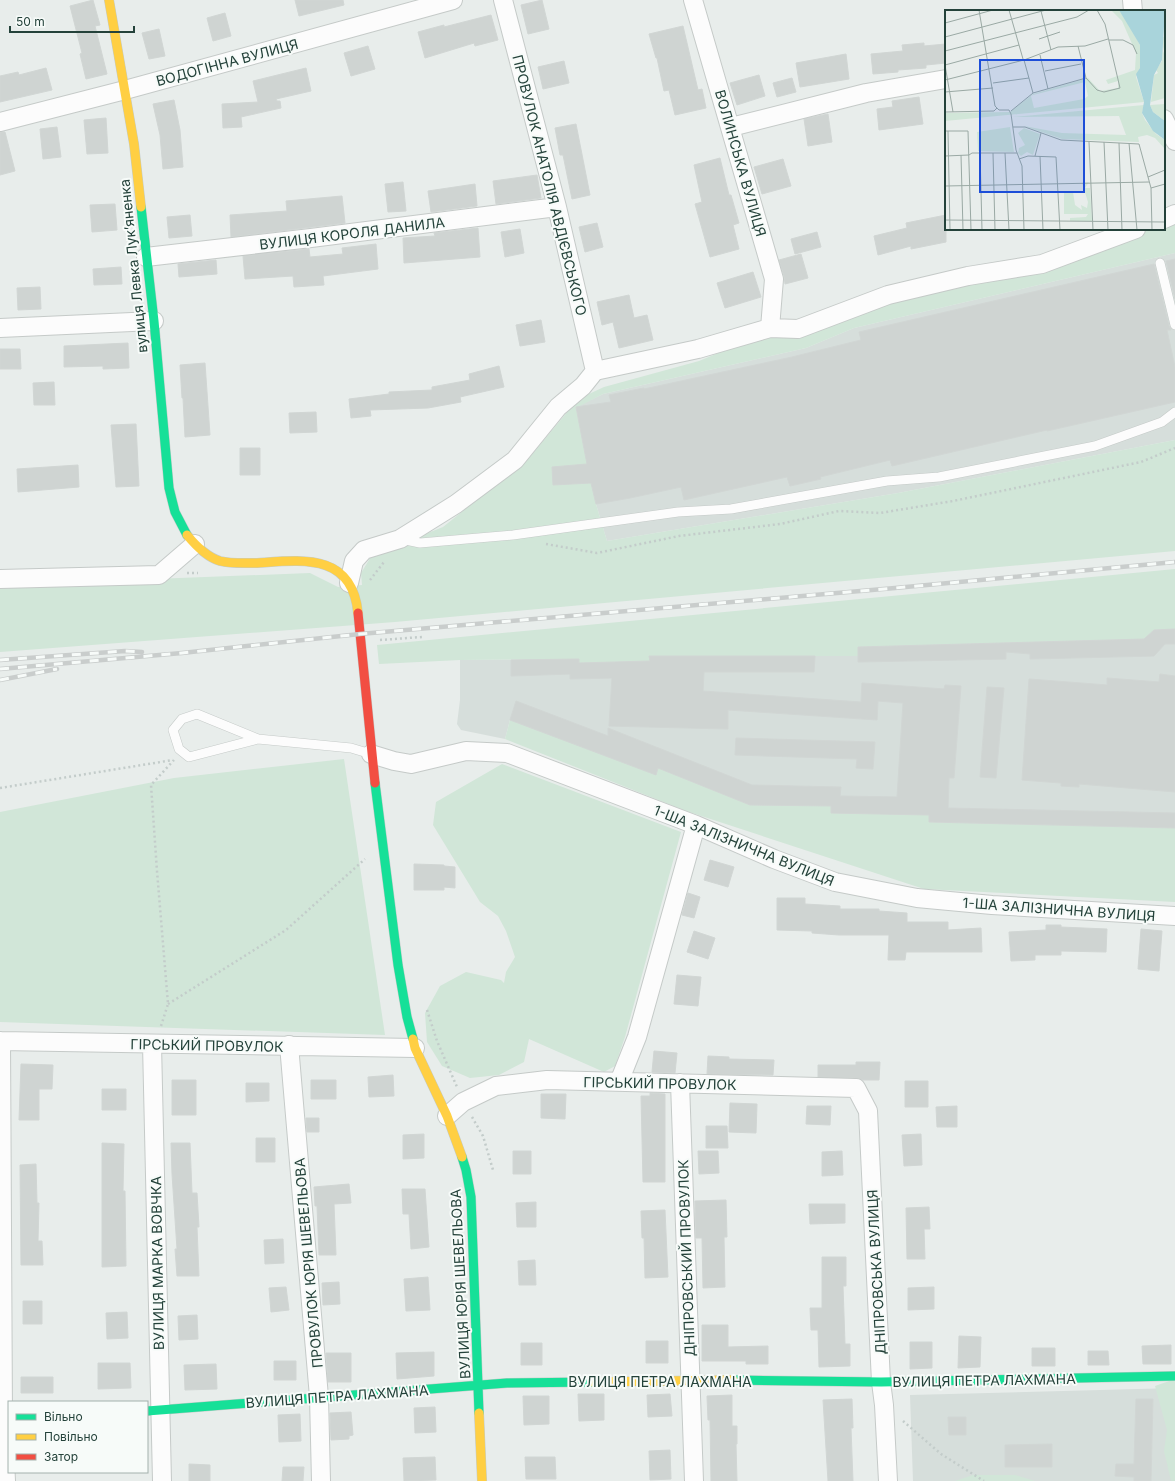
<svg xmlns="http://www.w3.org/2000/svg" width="1175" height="1481" font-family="Inter,sans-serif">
<rect width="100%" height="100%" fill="#e8edeb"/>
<!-- built -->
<path fill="#d6dedb" d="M 1175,253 L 1175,440 L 898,493 L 607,541 L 596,504 L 576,407 L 603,394 L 806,348 L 854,328 Z
M 1175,629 L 1175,828 L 929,822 L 831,813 L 831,806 L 750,805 L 658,768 L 655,775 L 510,720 L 505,739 L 461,730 L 457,724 L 460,700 L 460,660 L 579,659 L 579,663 L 650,661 L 649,656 L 857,656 L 858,647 L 1144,639 L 1154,630 Z
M 1175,1388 L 1175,1481 L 913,1481 L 910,1395 Z"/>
<!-- green -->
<path fill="#d1e6d8" d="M 1175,218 L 1175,253 L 854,328 L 806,348 L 603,394 L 576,408 L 596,504 L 607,541 L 898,493 L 1175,440 L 1175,551 L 395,622 L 0,652 L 0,585 L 310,573 L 338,587 L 362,585 L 361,573 L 372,555 L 443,527 L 529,458 L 578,399 L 604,387 L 699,361 L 764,334 L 905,297 L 969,281 L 1043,272 L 1148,229 L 1164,229 L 1164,223 Z
M 1175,569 L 1175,629 L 1154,630 L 1144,639 L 858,647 L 858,656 L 650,656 L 650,661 L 579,663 L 579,659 L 460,660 L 379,664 L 377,645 Z
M 510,720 L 656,774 L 658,768 L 750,805 L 831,806 L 831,813 L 929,815 L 929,822 L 1175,828 L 1175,902 L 924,889 L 686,811 L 505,739 Z
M 344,759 L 385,1035 L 0,1022 L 0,812 L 174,778 Z
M 502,764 L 681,832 L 625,1037 L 615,1066 L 604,1072 L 529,1039 L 524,1062 L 499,1075 L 470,1078 L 442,1066 L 427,1042 L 425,1013 L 440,986 L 466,972 L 501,980 L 504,983 L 506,972 L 515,957 L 506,931 L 498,916 L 480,902 L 433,825 L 436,802 Z
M 1175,1379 L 1175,1481 L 1171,1481 L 1164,1451 L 1167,1430 L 1155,1386 Z
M 973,1475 L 1015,1475 L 1035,1481 L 955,1481 Z"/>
<!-- building -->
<path fill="#cfd4d2" stroke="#d1d6d4" d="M 93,0 L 100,25 L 95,26 L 107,74 L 86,79 L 80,54 L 82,53 L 70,6 Z
M 295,0 L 343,0 L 344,5 L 299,16 Z
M 542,0 L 549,29 L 528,34 L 521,5 Z
M 225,13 L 231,36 L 213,41 L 207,18 Z
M 491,15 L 498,40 L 475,46 L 474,43 L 425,58 L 418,32 L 444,25 L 444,27 Z
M 683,26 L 698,90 L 702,89 L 706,108 L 675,115 L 669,90 L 664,91 L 657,58 L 656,58 L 649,34 Z
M 159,29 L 165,56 L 149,59 L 142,33 Z
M 924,43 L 924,46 L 946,44 L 946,63 L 926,65 L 926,68 L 898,70 L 898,72 L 873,74 L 871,54 L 903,51 L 902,45 Z
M 368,46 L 375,69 L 351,76 L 344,53 Z
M 846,54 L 849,79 L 800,87 L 796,63 Z
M 564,61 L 569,83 L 543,89 L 538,67 Z
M 46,68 L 52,90 L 0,102 L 0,76 L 18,72 L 19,75 Z
M 306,68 L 311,91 L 276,99 L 277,101 L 280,101 L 281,108 L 241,117 L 242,127 L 223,128 L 222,104 L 258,102 L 253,81 Z
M 759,75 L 765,96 L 737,105 L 730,83 Z
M 792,78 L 796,92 L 777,97 L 773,83 Z
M 919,97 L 923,124 L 879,130 L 877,109 L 893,107 L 892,101 Z
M 174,100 L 180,130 L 183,167 L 163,169 L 160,135 L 153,104 Z
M 828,114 L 832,142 L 808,146 L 804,119 Z
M 106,118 L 108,153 L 87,154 L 84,120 Z
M 576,124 L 590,195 L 572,199 L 563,155 L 560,155 L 555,128 Z
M 57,127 L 61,157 L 43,159 L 40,129 Z
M 0,132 L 5,132 L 15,171 L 0,175 Z
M 720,158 L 729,195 L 731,195 L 739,223 L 733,225 L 739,249 L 710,257 L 695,204 L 702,202 L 694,165 Z
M 783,159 L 791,186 L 762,194 L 754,167 Z
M 537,175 L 541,198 L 496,204 L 493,181 Z
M 403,182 L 406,211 L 388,212 L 385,184 Z
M 475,184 L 477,206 L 431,212 L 428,191 Z
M 342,196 L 345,223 L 231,237 L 230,215 L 287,211 L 286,201 Z
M 115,204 L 117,230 L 92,232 L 90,205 Z
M 190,215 L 192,236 L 169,238 L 167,217 Z
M 946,215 L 946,242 L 911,249 L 911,246 L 878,255 L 874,236 L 907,228 L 906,223 Z
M 597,223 L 603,247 L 585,252 L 579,227 Z
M 478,228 L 480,257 L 404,263 L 403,238 L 435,236 L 434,233 Z
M 520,229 L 524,253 L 505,257 L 501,232 Z
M 817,232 L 821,247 L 795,254 L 791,239 Z
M 376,244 L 378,269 L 323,276 L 324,285 L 294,287 L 293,276 L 245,279 L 243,256 L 309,249 L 310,257 L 343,254 L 342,248 Z
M 801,254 L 808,278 L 785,284 L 784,276 L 779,260 Z
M 1175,259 L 1175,299 L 1166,261 Z
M 216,260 L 217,274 L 179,277 L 178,264 Z
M 1154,264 L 1169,326 L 1171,330 L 1167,330 L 1175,367 L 1175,402 L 1047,431 L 1047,430 L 892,466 L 890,460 L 820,477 L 821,479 L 790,486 L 787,477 L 684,500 L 681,487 L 630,498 L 596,504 L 591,483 L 553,485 L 552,467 L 587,464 L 576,407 L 611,402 L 609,395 L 644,388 L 644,389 L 792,357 L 861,340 L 859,332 Z
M 121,267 L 122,284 L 94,285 L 93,269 Z
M 753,272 L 761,297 L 725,308 L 717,283 Z
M 40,287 L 41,309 L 18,310 L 17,288 Z
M 629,295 L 634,318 L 647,315 L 653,340 L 619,348 L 613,322 L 602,325 L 597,302 Z
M 541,320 L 545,342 L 520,346 L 516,325 Z
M 128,343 L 129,368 L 103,369 L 103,366 L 64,367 L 64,346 Z
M 0,349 L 20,349 L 21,369 L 0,369 Z
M 205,363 L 210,435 L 185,437 L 183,398 L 182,398 L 180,365 Z
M 499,366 L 504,387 L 460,397 L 461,402 L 428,408 L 370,410 L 371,416 L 351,418 L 349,399 L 389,394 L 389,392 L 432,390 L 432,387 L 470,380 L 469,374 Z
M 54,382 L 55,405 L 34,405 L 33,383 Z
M 316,412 L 317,432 L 290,433 L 289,413 Z
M 136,424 L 139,486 L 116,487 L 111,425 Z
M 240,448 L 260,448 L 260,475 L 240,475 Z
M 78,465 L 79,487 L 18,492 L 17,469 Z
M 1175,629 L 1175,644 L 1165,644 L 1154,656 L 1030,659 L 1030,654 L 1006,652 L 1006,659 L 858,662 L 858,647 L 1144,639 L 1154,630 Z
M 649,656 L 815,656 L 814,672 L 704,672 L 703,691 L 861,702 L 862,683 L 944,689 L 945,685 L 961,686 L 954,778 L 949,778 L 948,808 L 1175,813 L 1175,828 L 929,822 L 929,815 L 831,813 L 831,806 L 750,805 L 658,768 L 656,775 L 510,720 L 516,701 L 608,736 L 608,728 L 752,785 L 841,787 L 840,796 L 897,797 L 903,703 L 878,701 L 877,720 L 728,710 L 728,729 L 609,726 L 612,678 L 570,679 L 570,674 L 511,676 L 511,660 L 579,659 L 579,663 L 650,661 Z
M 1160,674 L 1175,676 L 1175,792 L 1079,784 L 1079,787 L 1061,786 L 1061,783 L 1022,780 L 1029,679 L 1107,685 L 1107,678 L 1159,682 Z
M 987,687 L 1004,688 L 996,778 L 980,777 Z
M 736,738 L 875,742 L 873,769 L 856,768 L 857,759 L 735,755 Z
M 710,860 L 734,867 L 728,887 L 704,880 Z
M 414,864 L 444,865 L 444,866 L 455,867 L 455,888 L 444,887 L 444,890 L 414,890 Z
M 688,893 L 700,897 L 694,918 L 682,915 Z
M 777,898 L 805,898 L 805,904 L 840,906 L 840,909 L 879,909 L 879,911 L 907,913 L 907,922 L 948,922 L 948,930 L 981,928 L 982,952 L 906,952 L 905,960 L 888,960 L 889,935 L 839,935 L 812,933 L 812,931 L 777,930 Z
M 1046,925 L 1061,925 L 1061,927 L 1107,929 L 1106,952 L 1061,951 L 1061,955 L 1035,955 L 1035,960 L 1011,961 L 1009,932 L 1046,930 Z
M 1141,929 L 1162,931 L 1159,971 L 1138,969 Z
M 694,931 L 715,938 L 708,959 L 687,952 Z
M 677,975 L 701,977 L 698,1006 L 674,1004 Z
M 654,1051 L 677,1053 L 675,1073 L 652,1072 Z
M 708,1056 L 729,1057 L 729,1059 L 774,1060 L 773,1075 L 707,1074 Z
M 856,1062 L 880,1062 L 879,1080 L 863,1080 L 856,1078 L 818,1077 L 818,1065 L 856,1065 Z
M 21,1064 L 53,1065 L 52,1089 L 39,1089 L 39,1120 L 19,1120 Z
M 393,1075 L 394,1096 L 369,1097 L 368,1077 Z
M 172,1080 L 196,1080 L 196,1115 L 172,1115 Z
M 311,1080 L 336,1080 L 336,1099 L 311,1099 Z
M 905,1081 L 928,1081 L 928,1107 L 905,1107 Z
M 246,1083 L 269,1083 L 269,1101 L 246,1102 Z
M 102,1089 L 126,1089 L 126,1110 L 102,1110 Z
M 650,1093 L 665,1094 L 665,1182 L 643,1182 L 641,1096 L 650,1096 Z
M 541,1094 L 566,1094 L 565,1119 L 541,1118 Z
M 730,1103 L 757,1104 L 756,1133 L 729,1132 Z
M 807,1106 L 831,1106 L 830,1125 L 806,1124 Z
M 957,1106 L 957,1127 L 937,1127 L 936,1107 Z
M 306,1118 L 319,1118 L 319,1132 L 307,1132 Z
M 706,1126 L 727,1126 L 728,1148 L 706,1148 Z
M 424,1134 L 424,1158 L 403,1159 L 403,1135 Z
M 921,1134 L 922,1165 L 904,1166 L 902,1135 Z
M 256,1138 L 275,1138 L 275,1162 L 256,1162 Z
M 102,1143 L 124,1144 L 123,1191 L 125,1191 L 126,1266 L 102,1267 Z
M 171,1143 L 190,1143 L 192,1193 L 197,1193 L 199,1227 L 197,1227 L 199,1276 L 177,1276 L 175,1249 L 177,1249 L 172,1174 Z
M 513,1151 L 531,1151 L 531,1174 L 513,1174 Z
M 698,1151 L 718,1151 L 719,1173 L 699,1174 Z
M 842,1151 L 843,1175 L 822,1176 L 822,1152 Z
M 36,1164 L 37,1203 L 39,1203 L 38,1241 L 42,1241 L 43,1265 L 21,1265 L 20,1165 Z
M 349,1184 L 351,1203 L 334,1204 L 336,1255 L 319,1255 L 317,1206 L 315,1206 L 314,1187 Z
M 402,1189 L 425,1189 L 429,1247 L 411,1249 L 409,1214 L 403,1214 Z
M 726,1200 L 727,1237 L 724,1237 L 725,1287 L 703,1288 L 702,1238 L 696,1238 L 695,1201 Z
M 536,1202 L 536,1227 L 517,1227 L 516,1203 Z
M 809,1204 L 845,1204 L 845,1223 L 810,1224 Z
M 929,1207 L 930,1229 L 924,1229 L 925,1259 L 907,1259 L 906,1208 Z
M 665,1210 L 668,1277 L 645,1278 L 644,1238 L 642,1238 L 641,1211 Z
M 283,1239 L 284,1263 L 265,1264 L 264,1240 Z
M 822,1257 L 846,1257 L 846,1286 L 843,1286 L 845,1344 L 850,1344 L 850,1366 L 819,1367 L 818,1330 L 811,1330 L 810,1308 L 822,1308 Z
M 535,1260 L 536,1285 L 519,1285 L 518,1261 Z
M 428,1277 L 430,1310 L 406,1311 L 404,1279 Z
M 339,1282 L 340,1304 L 323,1305 L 322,1283 Z
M 286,1287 L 289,1310 L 271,1312 L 269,1288 Z
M 934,1287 L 934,1309 L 908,1310 L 908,1288 Z
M 23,1301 L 42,1301 L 42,1324 L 23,1324 Z
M 127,1312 L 128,1338 L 107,1339 L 106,1313 Z
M 197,1315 L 198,1339 L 179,1340 L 178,1316 Z
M 702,1325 L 728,1325 L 728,1347 L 768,1346 L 768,1364 L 746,1364 L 746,1361 L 702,1361 Z
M 959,1336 L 981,1337 L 980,1367 L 958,1368 Z
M 646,1341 L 668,1341 L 668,1363 L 646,1363 Z
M 910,1342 L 932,1342 L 932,1368 L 910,1369 Z
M 521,1343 L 542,1343 L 542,1365 L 521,1365 Z
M 1171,1345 L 1171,1364 L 1143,1364 L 1142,1346 Z
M 1032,1348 L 1055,1348 L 1055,1366 L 1032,1366 Z
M 1088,1351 L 1108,1351 L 1109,1365 L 1088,1365 Z
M 434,1352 L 434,1376 L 397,1379 L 396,1353 Z
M 326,1353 L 351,1353 L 351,1382 L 328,1382 Z
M 274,1361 L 296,1361 L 296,1380 L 274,1380 Z
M 98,1363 L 130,1363 L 131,1388 L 98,1389 Z
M 216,1364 L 217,1389 L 185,1390 L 184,1365 Z
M 21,1377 L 53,1377 L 53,1393 L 21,1393 Z
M 578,1394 L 604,1394 L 604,1420 L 579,1421 Z
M 670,1394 L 672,1416 L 648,1417 L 647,1395 Z
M 732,1395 L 732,1426 L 737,1426 L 737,1444 L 736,1444 L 737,1481 L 711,1481 L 710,1420 L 708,1420 L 707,1396 Z
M 523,1396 L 549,1396 L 549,1424 L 524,1425 Z
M 852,1399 L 853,1428 L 851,1428 L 853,1481 L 828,1481 L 823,1400 Z
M 1136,1399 L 1153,1399 L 1151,1481 L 1134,1481 L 1134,1477 L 1115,1476 L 1116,1464 L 1134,1464 Z
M 435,1407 L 436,1432 L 415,1433 L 414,1408 Z
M 351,1412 L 353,1435 L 349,1436 L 349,1439 L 331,1440 L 330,1413 Z
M 300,1414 L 301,1441 L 279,1442 L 278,1415 Z
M 948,1417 L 966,1417 L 966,1435 L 949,1435 Z
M 1052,1444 L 1052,1467 L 1005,1467 L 1005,1445 Z
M 670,1450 L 671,1479 L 650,1480 L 649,1451 Z
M 435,1457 L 436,1480 L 404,1481 L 403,1458 Z
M 525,1457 L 555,1457 L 556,1479 L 526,1479 Z
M 189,1464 L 210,1465 L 210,1481 L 189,1481 Z
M 283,1467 L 304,1467 L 303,1481 L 282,1481 Z"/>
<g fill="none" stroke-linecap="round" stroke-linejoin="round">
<defs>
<path id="lane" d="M 1160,263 L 1175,325
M 401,539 L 420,543 L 513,535 L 678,512 L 731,509 L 887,481 L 939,477 L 1095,446 L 1162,422 L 1175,412
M 258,739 L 189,757 L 179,749 L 173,730 L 182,719 L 197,714 L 258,739 L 351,748 L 371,754"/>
<path id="street" d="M 503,0 L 557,207 L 595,371
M 693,0 L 774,279 L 770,328
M 1132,0 L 1133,11
M 1164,119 L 1175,141
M 0,122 L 125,90 L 453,0
M 731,127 L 866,93 L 946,79
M 1164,219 L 1175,214
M 146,257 L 311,238 L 557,207
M 0,328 L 154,321
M 0,579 L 159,575 L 195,544
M 349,583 L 354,561 L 364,550 L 400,539 L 456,504 L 515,460 L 558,407 L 583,386 L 595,371 L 698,349 L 770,328 L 798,329 L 888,295 L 968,276 L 1042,264 L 1136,229
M 371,754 L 394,761 L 411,764 L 466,751 L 507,753 L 696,825 L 774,859 L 835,882 L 917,898 L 992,905 L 1175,916
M 0,1041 L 415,1048
M 1,1041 L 3,1416 L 6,1481
M 152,1044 L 162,1481
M 289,1045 L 319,1397 L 321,1481
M 619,1082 L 637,1037 L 696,825
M 680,1083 L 694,1481
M 447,1116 L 463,1102 L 496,1086 L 547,1080 L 856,1088 L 868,1111 L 881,1382 L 884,1405 L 888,1481"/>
<path id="fast" d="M 141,207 L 154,321 L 169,488 L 175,512 L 187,535
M 375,783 L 398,965 L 407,1017 L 413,1039
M 462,1157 L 466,1170 L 471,1197 L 479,1413
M 733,1380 L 881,1382 L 1175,1376
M 147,1411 L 507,1383 L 593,1382"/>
<path id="slow" d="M 109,0 L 134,144 L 141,207
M 187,535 C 196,546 207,557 220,561 C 232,564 245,563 257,563 C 303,560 352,553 358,613
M 413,1039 L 415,1048 L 447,1116 L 462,1157
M 593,1382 L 733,1380
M 479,1413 L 482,1481"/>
<path id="jam" d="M 358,613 L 375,783"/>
</defs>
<!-- lane casing -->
<use href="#lane" stroke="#c5cac8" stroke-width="10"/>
<!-- street casing -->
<use href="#street" stroke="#c5cac8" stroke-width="20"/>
<!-- fast casing -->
<use href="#fast" stroke="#c3cbc8" stroke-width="10"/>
<!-- slow casing -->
<use href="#slow" stroke="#c3cbc8" stroke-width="10"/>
<!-- jam casing -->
<use href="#jam" stroke="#c3cbc8" stroke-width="10"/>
<!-- path -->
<path stroke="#c3ccca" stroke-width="2.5" stroke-dasharray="2 3" stroke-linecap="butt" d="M 546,544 L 597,553 L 679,536 L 780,524 L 839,511 L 880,513 L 953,501 L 1141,462 L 1175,448
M 187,573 L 198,573
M 370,580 L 384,562
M 380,640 L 422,637
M 0,788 L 173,760
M 168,1004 L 286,930 L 365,859
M 427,1010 L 437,1041 L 457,1087
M 161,1026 L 168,1004 L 157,871 L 151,785 L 174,760
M 472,1117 L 483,1136 L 493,1170
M 903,1421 L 941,1454 L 984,1481"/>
<!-- lane -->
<use href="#lane" stroke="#fcfcfc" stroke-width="9"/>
<!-- street -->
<use href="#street" stroke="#fcfcfc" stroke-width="18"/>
<!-- fast -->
<use href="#fast" stroke="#16e098" stroke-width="9"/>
<!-- slow -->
<use href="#slow" stroke="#ffcf43" stroke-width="9"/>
<!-- jam -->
<use href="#jam" stroke="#f24e42" stroke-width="9"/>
<defs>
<path id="rail" d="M 0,660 L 125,651 L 142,652
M 0,669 L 182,653 L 360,634 L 895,588 L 1175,562
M 0,680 L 57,669"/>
</defs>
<!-- rail casing -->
<use href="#rail" stroke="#c9cdcc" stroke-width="4.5"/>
<!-- rail -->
<use href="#rail" stroke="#f7fbf9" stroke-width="3" stroke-dasharray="9" stroke-linecap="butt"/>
</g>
<g text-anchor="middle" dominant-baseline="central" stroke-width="4" stroke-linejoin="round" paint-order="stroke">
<!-- street labels -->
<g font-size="14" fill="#24423a" stroke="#f7fbf9">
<text transform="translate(227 62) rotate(-15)">ВОДОГІННА ВУЛИЦЯ</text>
<text transform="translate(741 163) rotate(74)">ВОЛИНСЬКА ВУЛИЦЯ</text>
<text transform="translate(550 185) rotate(76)">ПРОВУЛОК АНАТОЛІЯ АВДІЄВСЬКОГО</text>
<text transform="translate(352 233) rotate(-7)">ВУЛИЦЯ КОРОЛЯ ДАНИЛА</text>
<text transform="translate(133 266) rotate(-96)">вулиця Левка Лукʼяненка</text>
<text transform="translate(744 845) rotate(22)">1-ША ЗАЛІЗНИЧНА ВУЛИЦЯ</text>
<text transform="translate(1059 909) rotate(4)">1-ША ЗАЛІЗНИЧНА ВУЛИЦЯ</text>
<text transform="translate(207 1045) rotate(1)">ГІРСЬКИЙ ПРОВУЛОК</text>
<text transform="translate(660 1083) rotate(1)">ГІРСЬКИЙ ПРОВУЛОК</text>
<text transform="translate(686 1258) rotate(-92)">ДНІПРОВСЬКИЙ ПРОВУЛОК</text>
<text transform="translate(157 1263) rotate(-91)">ВУЛИЦЯ МАРКА ВОВЧКА</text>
<text transform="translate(308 1263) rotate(-95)">ПРОВУЛОК ЮРІЯ ШЕВЕЛЬОВА</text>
<text transform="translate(876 1272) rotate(-93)">ДНІПРОВСЬКА ВУЛИЦЯ</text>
<text transform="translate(460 1284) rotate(-93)">ВУЛИЦЯ ЮРІЯ ШЕВЕЛЬОВА</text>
<text transform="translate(984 1380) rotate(-1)">ВУЛИЦЯ ПЕТРА ЛАХМАНА</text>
<text x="660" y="1381">ВУЛИЦЯ ПЕТРА ЛАХМАНА</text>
<text transform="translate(337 1396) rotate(-4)">ВУЛИЦЯ ПЕТРА ЛАХМАНА</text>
</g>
</g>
<!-- overview -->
<g transform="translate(945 10)">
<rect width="220" height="220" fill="#e8edeb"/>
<path d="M 166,0 L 174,0 L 180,6 L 195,35 L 195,58 L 191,67 L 199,92 L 0,111 L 0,103 L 65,102 L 88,84 L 143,68 L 155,81 L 173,78 L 173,71 L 163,74 L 161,70 L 190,60 L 191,43 L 177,11 ZM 140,72 L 143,86 L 139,89 L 89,98 L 86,86 L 88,85 ZM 218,27 L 220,27 L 219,37 L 218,41 L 220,46 L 220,88 L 206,92 L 209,65 L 213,63 L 211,60 L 217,51 ZM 220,94 L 220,111 L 208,102 L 205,95 ZM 199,95 L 197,103 L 200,110 L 211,124 L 220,130 L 220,139 L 210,128 L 202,125 L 193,127 L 194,132 L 117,129 L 79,116 L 117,123 L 181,125 L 174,106 L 68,107 ZM 65,117 L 69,142 L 33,141 L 32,122 ZM 79,118 L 95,124 L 88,145 L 82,142 L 76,146 L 73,143 L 74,138 L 80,135 L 73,123 ZM 144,172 L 140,178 L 145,178 L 147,211 L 125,211 L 125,208 L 141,207 L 143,204 L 119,204 L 119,182 L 128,182 L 130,195 L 137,200 L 136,195 L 142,198 L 143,192 L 137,173 Z" fill="#d1e6d8" fill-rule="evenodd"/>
<path d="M 174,0 L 220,0 L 217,50 L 209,65 L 205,95 L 208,102 L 220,111 L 220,130 L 208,121 L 197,103 L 199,92 L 191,64 L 195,58 L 195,35 Z" fill="#a9d4db"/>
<path fill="none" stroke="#9aa9a4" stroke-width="1" d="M 34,0 L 50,96 L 54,100 L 64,100 L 66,104 L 71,140 L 77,156 L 79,220M 64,0 L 78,49M 96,1 L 106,40M 0,13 L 48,0M 0,27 L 101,0M 94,29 L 115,22M 164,30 L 178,30 L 188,35 L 192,44M 133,36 L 141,68M 0,41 L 132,7 L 144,0M 95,45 L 103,79M 79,50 L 88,83M 0,55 L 74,35M 0,55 L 8,102M 100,61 L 136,54M 0,70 L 79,50 L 113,37 L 140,36 L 163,29M 48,73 L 84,68M 0,82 L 48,78M 66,101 L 88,83 L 141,68 L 152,80 L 159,82 L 175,78 L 160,14 L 152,0M 0,102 L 49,101 L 52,98M 68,117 L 80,117 L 116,130 L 194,134 L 206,178 L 207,220M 0,121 L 23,121 L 26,220M 3,121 L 5,220M 144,132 L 148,220M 159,132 L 163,220M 174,133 L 177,220M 184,133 L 192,220M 35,142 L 37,220M 48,143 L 50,220M 60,143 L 64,220M 16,145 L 18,220M 0,146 L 24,145 L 27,143 L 72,143M 90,146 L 96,123M 95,146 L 98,220M 74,149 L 83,146 L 111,147 L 115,220M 203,167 L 220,160M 0,176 L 204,172M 206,178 L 220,174M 0,210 L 220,212"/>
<path fill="#1d4ed8" fill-opacity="0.15" stroke="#1d4ed8" stroke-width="2" d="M 35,50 L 139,50 L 139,182 L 35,182 Z"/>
<rect width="220" height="220" fill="none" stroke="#24423a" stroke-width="2"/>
</g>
<!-- legend -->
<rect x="8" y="1401" width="140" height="72" fill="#f7fbf9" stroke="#a3b1ad"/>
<rect x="16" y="1414" width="20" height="6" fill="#16e098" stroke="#a3b1ad"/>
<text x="44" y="1421" font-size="12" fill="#24423a">Вільно</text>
<rect x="16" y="1434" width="20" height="6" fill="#ffcf43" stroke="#a3b1ad"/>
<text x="44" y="1441" font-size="12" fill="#24423a">Повільно</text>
<rect x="16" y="1454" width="20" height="6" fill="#f24e42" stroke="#a3b1ad"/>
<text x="44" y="1461" font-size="12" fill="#24423a">Затор</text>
<!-- scale -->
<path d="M10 26v6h124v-6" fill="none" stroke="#24423a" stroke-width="2"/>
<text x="16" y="26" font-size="12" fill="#24423a" stroke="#f7fbf9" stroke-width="3" paint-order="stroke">50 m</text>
</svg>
